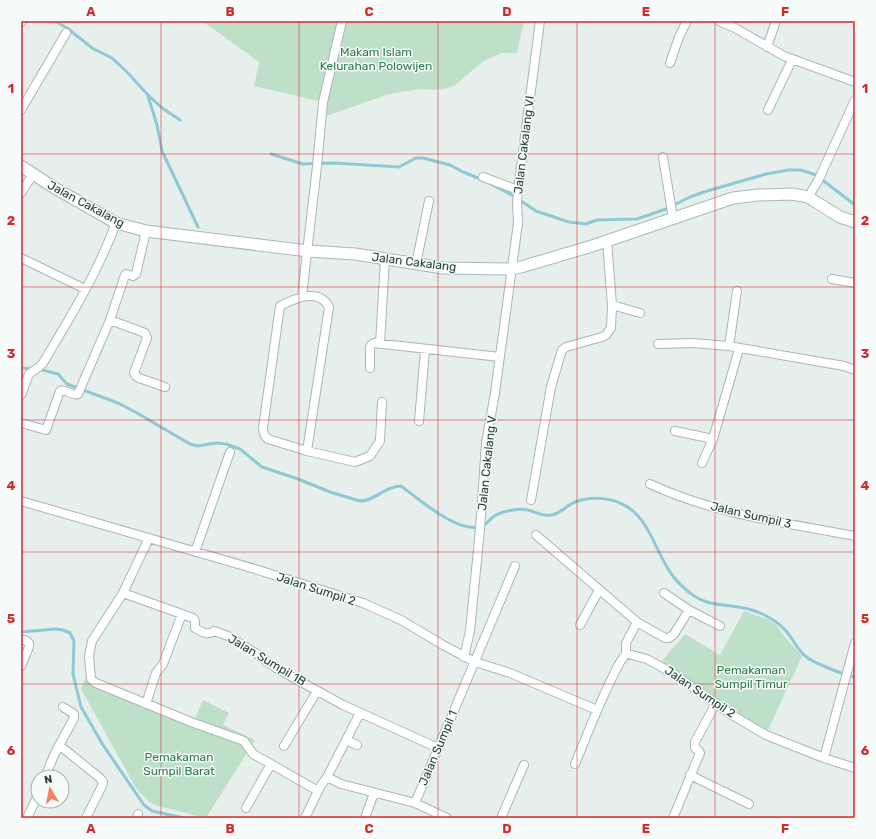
<svg xmlns="http://www.w3.org/2000/svg" width="876" height="839" font-family="Rubik,sans-serif">
<rect width="100%" height="100%" fill="#e6efeb"/>
<!-- green -->
<path fill="#bfe0c8" d="M 202,21 L 338,21 L 319,101 L 254,86 L 259,62 Z
M 346,21 L 524,21 L 517,53 L 501,53 L 482,62 L 454,86 L 444,89 L 434,90 L 420,89 L 389,94 L 324,117 L 326,99 Z
M 744,611 L 769,620 L 777,626 L 785,637 L 802,656 L 768,730 L 734,711 L 662,661 L 685,634 L 720,655 Z
M 87,676 L 194,721 L 203,700 L 229,713 L 223,725 L 255,740 L 206,818 L 158,806 L 149,802 L 136,788 L 81,689 Z"/>
<g fill="none" stroke-linecap="round" stroke-linejoin="round">
<!-- stream -->
<path stroke="#8ec9d4" stroke-width="3" d="M 55,21 L 67,28 L 92,48 L 112,58 L 127,72 L 147,94 L 162,108 L 180,120
M 148,96 L 157,125 L 162,151 L 198,227
M 271,154 L 303,164 L 334,163 L 399,167 L 416,158 L 423,158 L 450,165 L 463,172 L 483,180
M 491,184 L 512,195 L 536,211 L 569,222 L 586,224 L 597,220 L 637,219 L 666,209 L 690,197 L 707,191 L 766,174 L 789,170 L 801,170 L 816,175 L 855,205
M 21,368 L 33,369
M 39,369 L 58,374 L 67,384 L 118,403 L 137,413 L 190,444 L 198,446 L 216,443 L 226,444 L 240,449 L 262,467 L 298,479 L 330,492 L 360,501 C 373,502 385,486 401,486 C 419,499 459,535 482,526 C 486,525 490,519 493,517 C 498,513 507,511 513,510 C 519,509 526,509 531,511 C 538,513 544,517 552,515 C 561,513 567,505 575,502 C 588,497 607,497 620,503 C 654,517 655,562 682,586 C 689,593 697,599 707,602 C 724,607 744,605 760,613 C 769,617 778,622 785,630 C 792,637 796,647 803,654 C 810,662 844,675 855,677
M 21,632 L 55,629 L 63,630 L 70,633 L 74,641 L 73,674 L 81,707 L 103,745 L 144,805 L 152,811 L 184,818"/>
<defs>
<path id="street" d="M 719,21 L 735,28 L 784,56 L 855,82
M 21,22 L 22,21
M 767,47 L 776,21
M 670,63 L 679,37 L 687,21
M 21,110 L 66,33
M 768,110 L 792,60
M 663,157 L 673,218
M 483,177 L 518,190
M 21,193 L 33,174
M 808,197 L 818,181 L 855,100
M 21,258 L 85,289
M 416,264 L 429,201
M 832,279 L 855,283
M 302,296 L 317,166 L 323,102 L 342,21
M 612,305 L 640,313
M 110,320 L 145,333 L 147,338 L 134,373 L 136,376 L 139,378 L 165,387
M 380,344 L 385,259
M 658,344 L 692,343 L 729,346 L 844,366 L 855,370
M 729,346 L 737,291
M 370,368 L 370,347 L 371,345 L 374,343 L 500,357
M 21,395 L 29,374 L 39,367 L 43,363 C 70,318 98,272 116,223
M 419,421 L 425,350
M 21,423 L 46,430 L 60,391 C 67,388 72,397 78,394 L 110,320 L 125,275 L 126,274 L 133,276 L 136,274 L 146,231
M 675,431 L 713,439
M 307,451 L 329,307 C 319,288 295,298 280,306 L 263,428 C 263,433 264,436 268,439 L 307,451 L 355,462 L 370,456 L 380,441 L 382,402
M 702,463 L 713,439 L 739,349
M 650,484 C 714,514 786,523 855,536
M 531,500 L 551,387 L 562,350 L 566,347 L 602,337 L 606,335 L 611,328 L 612,305 L 607,241
M 21,501 L 255,569 L 363,603 L 401,620 L 443,645 L 475,662 L 510,673 L 597,710
M 536,535 L 637,622 L 665,638 L 669,638 L 674,634 L 689,610
M 149,538 L 123,593 L 92,641 L 89,656 L 91,679 L 96,683 L 191,722 L 244,741 L 253,754 L 271,764
M 195,552 L 230,452
M 123,593 L 193,618 L 195,621 L 195,628 C 202,632 208,636 214,631 L 228,636 L 257,654 L 276,668 L 343,705 L 438,748
M 664,593 L 689,610 L 720,626
M 580,625 L 599,590
M 21,640 L 25,640 L 29,643 L 29,647 L 21,666
M 626,654 L 626,643 L 637,622
M 464,657 L 470,631 L 480,529 L 486,443 L 495,393 L 518,223 L 517,202 L 518,190 L 540,21
M 146,704 L 156,673 L 163,664 L 182,614
M 346,740 L 357,745
M 59,745 L 100,778 L 103,782 L 102,786 L 86,818
M 284,746 L 317,691
M 824,758 L 855,643
M 575,764 C 587,735 598,706 612,678 C 616,670 620,660 626,654 L 628,654 L 647,659 L 674,674 L 732,715 L 766,735 L 824,758 L 855,768
M 690,775 L 749,804
M 45,777 L 55,753 L 74,718 L 74,714 L 63,707
M 327,777 L 360,713
M 415,803 L 515,566
M 246,808 L 271,764 L 318,791
M 27,818 L 38,795
M 137,818 L 138,814
M 305,818 L 320,787 L 327,777 L 341,784 L 415,803 L 447,818
M 365,818 L 374,793
M 501,818 L 524,765
M 673,818 L 700,753 L 699,751 L 695,748 L 695,742 L 716,703"/>
<path id="secondary" d="M 21,166 L 53,187 L 116,223 L 146,231 L 308,251 L 355,254 L 443,268 L 511,269 L 521,267 L 592,246 L 733,198 L 758,195 L 792,194 L 808,197 L 840,217 L 855,222"/>
</defs>
<!-- street casing -->
<use href="#street" stroke="#a8b8b2" stroke-width="10"/>
<!-- secondary casing -->
<use href="#secondary" stroke="#a4bbb3" stroke-width="13"/>
<!-- street -->
<use href="#street" stroke="#fff" stroke-width="8"/>
<!-- secondary -->
<use href="#secondary" stroke="#fff" stroke-width="11"/>
</g>
<!-- grid -->
<path fill="none" stroke="#d62828" stroke-width="1" stroke-opacity="0.55" d="M 161,21 L 161,818M 299,21 L 299,818M 438,21 L 438,818M 577,21 L 577,818M 715,21 L 715,818M 21,154 L 855,154M 21,287 L 855,287M 21,420 L 855,420M 21,552 L 855,552M 21,684 L 855,684"/>
<g text-anchor="middle" dominant-baseline="central" stroke-width="3" stroke-linejoin="round" paint-order="stroke">
<!-- park labels -->
<g font-size="12" fill="#2d7a4b" stroke="#f7fbf9">
<text x="376" y="52">Makam Islam<tspan x="376" dy="14">Kelurahan Polowijen</tspan></text>
<text x="751" y="670">Pemakaman<tspan x="751" dy="14">Sumpil Timur</tspan></text>
<text x="179" y="757">Pemakaman<tspan x="179" dy="14">Sumpil Barat</tspan></text>
</g>
<!-- street labels -->
<g font-size="12" fill="#24423a" stroke="#f7fbf9">
<text transform="translate(524 145) rotate(-83)">Jalan Cakalang VI</text>
<text transform="translate(86 204) rotate(28)">Jalan Cakalang</text>
<text transform="translate(414 262) rotate(7)">Jalan Cakalang</text>
<text transform="translate(487 463) rotate(-84)">Jalan Cakalang V</text>
<text transform="translate(751 515) rotate(13)">Jalan Sumpil 3</text>
<text transform="translate(316 589) rotate(18)">Jalan Sumpil 2</text>
<text transform="translate(267 660) rotate(31)">Jalan Sumpil 1B</text>
<text transform="translate(700 692) rotate(34)">Jalan Sumpil 2</text>
<text transform="translate(438 748) rotate(-67)">Jalan Sumpil 1</text>
</g>
</g>
<!-- border -->
<rect width="876" height="839" fill="none" stroke="#f7fbf9" stroke-width="44"/>
<!-- north arrow -->
<g transform="translate(50 789) rotate(350)"><circle r="19" fill="#f7fbf9" stroke="#a3b1ad"/>
<path d="M0-3L7 15L0 10L-7 15Z" fill="#f4845f"/>
<text y="-6" font-size="11" font-weight="bold" text-anchor="middle" fill="#24423a">N</text>
</g>
<rect x="22" y="22" width="832" height="795" fill="none" stroke="#d62828" stroke-width="1.5"/>
<g font-size="13" text-anchor="middle" font-weight="bold" fill="#d62828">
<text x="91" y="16">A</text>
<text x="230" y="16">B</text>
<text x="369" y="16">C</text>
<text x="507" y="16">D</text>
<text x="646" y="16">E</text>
<text x="785" y="16">F</text>
<text x="11" y="93">1</text>
<text x="865" y="93">1</text>
<text x="11" y="225">2</text>
<text x="865" y="225">2</text>
<text x="11" y="358">3</text>
<text x="865" y="358">3</text>
<text x="11" y="490">4</text>
<text x="865" y="490">4</text>
<text x="11" y="623">5</text>
<text x="865" y="623">5</text>
<text x="11" y="755">6</text>
<text x="865" y="755">6</text>
<text x="91" y="833">A</text>
<text x="230" y="833">B</text>
<text x="369" y="833">C</text>
<text x="507" y="833">D</text>
<text x="646" y="833">E</text>
<text x="785" y="833">F</text>
</g>
</svg>
